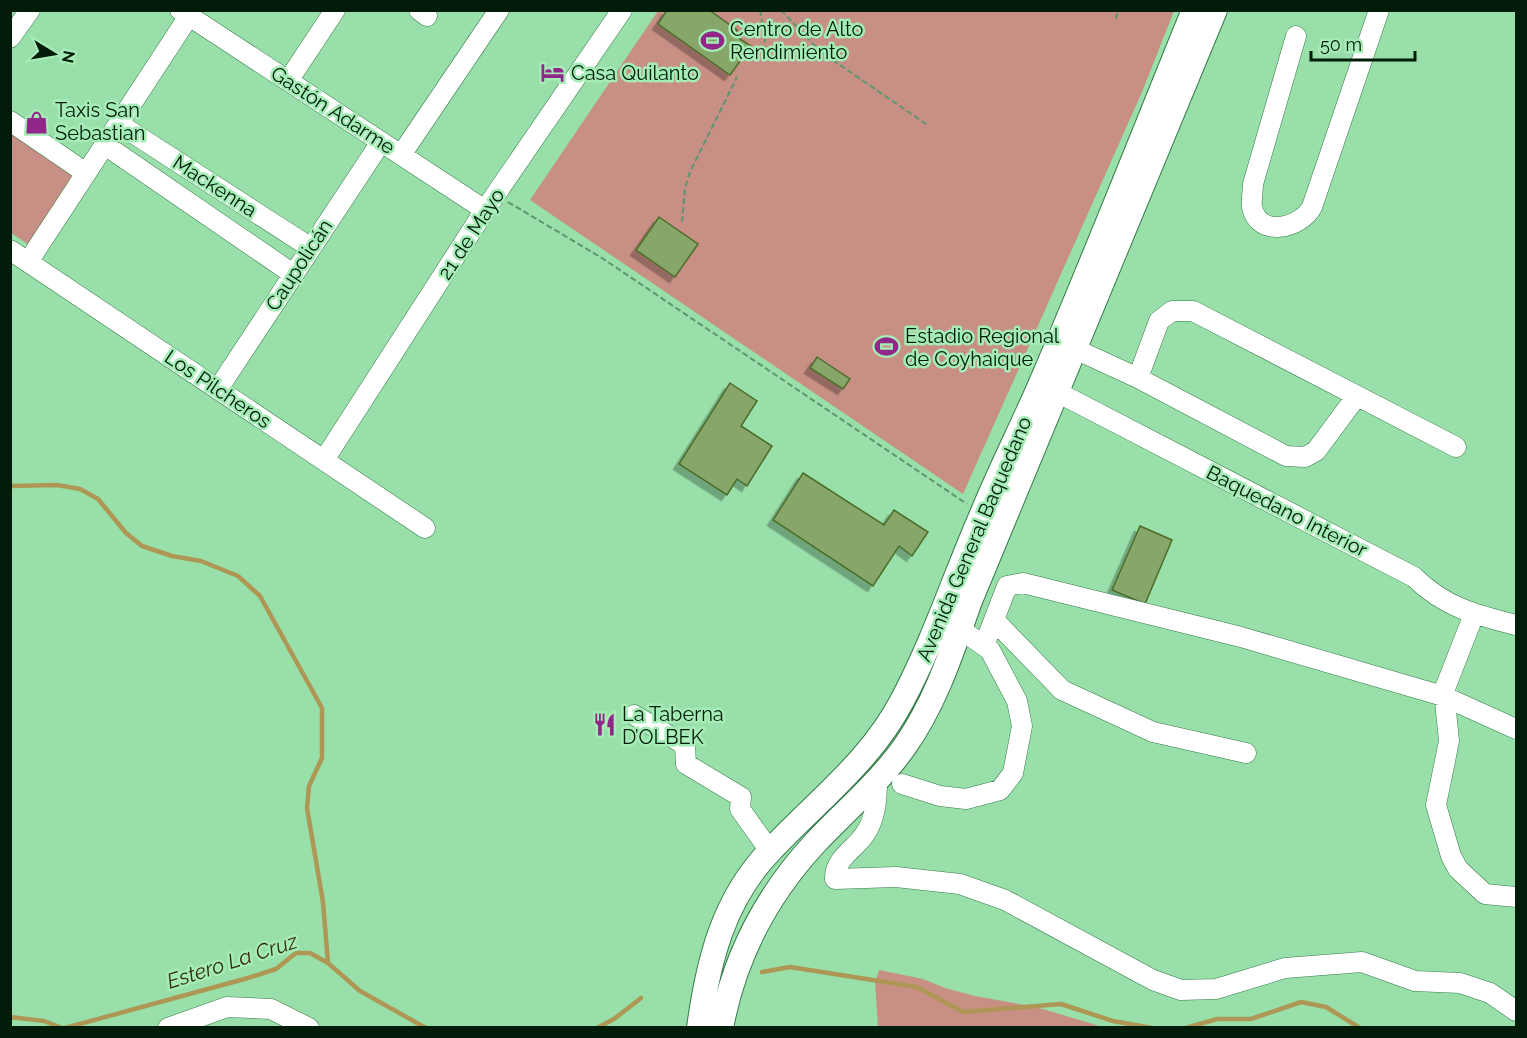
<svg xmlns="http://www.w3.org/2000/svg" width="1527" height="1038" font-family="Raleway,sans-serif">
<defs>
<filter id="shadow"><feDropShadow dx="-5.5" dy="5.5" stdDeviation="0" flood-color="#0004"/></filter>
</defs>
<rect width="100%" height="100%" fill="#98dfa9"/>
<!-- green -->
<path fill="#c88f84" d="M 658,11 L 1174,11 L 1142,92 L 963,494 L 530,200 Z
M 10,119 L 82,165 L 31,246 L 11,233 Z
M 879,970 L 923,979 L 945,988 L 975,996 L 1036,1007 L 1103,1027 L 878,1027 L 875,982 Z"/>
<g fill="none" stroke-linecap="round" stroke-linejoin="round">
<!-- stream -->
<path stroke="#ae9754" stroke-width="4.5" d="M 10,486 L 57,485 L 80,489 L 98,499 L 126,533 L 142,546 L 172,556 L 201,561 L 238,576 L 260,596 L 322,708 L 322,758 L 309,786 L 307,808 L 323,902 L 328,963
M 762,972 L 790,967 L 917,987 L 963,1012 L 1061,1004 L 1113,1021 L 1152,1028
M 10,1017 L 44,1021 L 62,1028
M 65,1028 L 248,978 L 276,969 L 296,953 L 310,953 L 328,963 L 360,991 L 426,1028
M 597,1028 L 614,1019 L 641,998
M 1186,1028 L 1217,1019 L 1251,1019 L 1301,1002 L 1326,1007 L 1360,1028"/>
</g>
<!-- building -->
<path fill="#86a66a" stroke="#4c6d29" stroke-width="1.5" filter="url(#shadow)" d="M 667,10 L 709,10 L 737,30 L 734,35 L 751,46 L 730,75 L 658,24 Z
M 659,217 L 698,244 L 675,277 L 636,250 Z
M 817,357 L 850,379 L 843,389 L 810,368 Z
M 730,383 L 757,401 L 741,426 L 772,446 L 747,486 L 737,479 L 727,495 L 679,464 Z
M 803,473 L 884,525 L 894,510 L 928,532 L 912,556 L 899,546 L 873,586 L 773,520 Z
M 1140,526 L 1172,540 L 1145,604 L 1112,590 Z"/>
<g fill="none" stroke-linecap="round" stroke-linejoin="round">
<defs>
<path id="minor" d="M 180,10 L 485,210
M 419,10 L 427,16
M 1296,36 L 1253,184 C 1253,191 1251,200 1252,207 C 1258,238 1300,229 1312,207 L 1379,10
M 10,38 L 30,10
M 288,81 L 335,10
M 10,121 L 86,173
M 119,124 L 311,248
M 105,145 L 293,274
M 401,155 L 499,10
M 10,250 L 425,528
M 28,262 L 189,16
M 1075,349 L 1138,378 L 1286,456 L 1305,457 L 1316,451 L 1356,397
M 1138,378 L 1159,321 L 1172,311 L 1193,311 L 1456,447
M 218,389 L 381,142
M 1057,392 L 1414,577 C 1444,607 1476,615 1516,625
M 324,460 L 485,210 L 622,10
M 1474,614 L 1444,691 L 1449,741 L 1436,805 L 1451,856 L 1458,869 L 1485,894 L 1516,897
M 995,621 L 1062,690 L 1153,732 L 1246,753
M 984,646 L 1007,586 L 1023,583 L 1241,637 L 1443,696 L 1516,729
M 634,715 L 685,745 L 686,764 L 741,797 L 740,809 L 770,851
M 877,780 C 877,798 876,818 865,834 C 855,849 834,859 835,879 L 896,877 L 960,884 L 1005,900 L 1153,980 L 1181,990 L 1216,989 L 1285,968 L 1362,962 L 1415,981 L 1460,983 L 1490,993 L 1516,1011
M 902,784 L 940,796 L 966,799 L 1000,790 L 1013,773 L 1022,726 L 1017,701 L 990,650 L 960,629
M 168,1028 L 227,1007 L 271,1009 L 309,1028"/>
<path id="major" d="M 699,1028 C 708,962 723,899 771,850 C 817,801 871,761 903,699 C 934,640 955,576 982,514 C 1000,470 1022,427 1041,383 C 1094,260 1143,135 1194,10
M 721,1028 C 734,957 766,896 815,843 C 845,811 880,782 905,746 C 936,702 952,651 970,601 L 1215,10"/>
</defs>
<!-- minor casing -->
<use href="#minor" stroke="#357b4a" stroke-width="21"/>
<!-- major casing -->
<use href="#major" stroke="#357b4a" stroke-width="26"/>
<!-- path -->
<path stroke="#5f966c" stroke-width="2" stroke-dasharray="6 3" stroke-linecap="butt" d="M 760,10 L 765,38 L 764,55
M 781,10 L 821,52 L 926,124
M 1116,19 L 1118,10
M 508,202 L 602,258 L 967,504
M 682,222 L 685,188 L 690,172 L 737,77"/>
<!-- minor -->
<use href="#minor" stroke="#fff" stroke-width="20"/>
<!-- major -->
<use href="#major" stroke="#fff" stroke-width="24"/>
</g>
<!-- icons -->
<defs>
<symbol id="stadium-bare" viewBox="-9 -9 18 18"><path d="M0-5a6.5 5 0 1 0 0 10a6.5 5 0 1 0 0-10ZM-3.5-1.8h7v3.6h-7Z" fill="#92278a" stroke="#a5ecb6" stroke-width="2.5" paint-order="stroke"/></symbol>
<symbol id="hotel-bare" viewBox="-9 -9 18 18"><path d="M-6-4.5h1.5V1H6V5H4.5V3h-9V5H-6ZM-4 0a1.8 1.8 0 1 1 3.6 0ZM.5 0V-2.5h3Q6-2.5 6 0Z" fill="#92278a" stroke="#a5ecb6" stroke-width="2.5" paint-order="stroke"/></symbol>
<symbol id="shop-bare" viewBox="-9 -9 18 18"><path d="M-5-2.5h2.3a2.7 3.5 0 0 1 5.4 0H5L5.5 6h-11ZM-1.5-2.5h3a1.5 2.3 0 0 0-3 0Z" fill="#92278a" stroke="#a5ecb6" stroke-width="2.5" paint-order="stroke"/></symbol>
<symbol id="restaurant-bare" viewBox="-9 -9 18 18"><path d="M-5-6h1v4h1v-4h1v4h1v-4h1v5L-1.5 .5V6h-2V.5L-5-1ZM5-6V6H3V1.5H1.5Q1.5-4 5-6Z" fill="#92278a" stroke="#a5ecb6" stroke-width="2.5" paint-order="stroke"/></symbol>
</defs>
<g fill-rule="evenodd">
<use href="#stadium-bare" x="696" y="24" width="33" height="33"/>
<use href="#hotel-bare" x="536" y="56" width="33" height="33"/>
<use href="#shop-bare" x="20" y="106" width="33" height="33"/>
<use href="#stadium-bare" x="870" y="330" width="33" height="33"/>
<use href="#restaurant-bare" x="588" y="708" width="33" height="33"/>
</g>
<g text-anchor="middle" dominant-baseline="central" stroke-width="5" stroke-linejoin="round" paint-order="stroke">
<!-- poi labels -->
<g font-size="20" fill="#011d09" stroke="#a5ecb6" text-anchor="start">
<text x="730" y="29">Centro de Alto<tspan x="730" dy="23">Rendimiento</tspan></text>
<text x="571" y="73">Casa Quilanto</text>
<text x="55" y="110">Taxis San<tspan x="55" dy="23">Sebastian</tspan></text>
<text x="905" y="336">Estadio Regional<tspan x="905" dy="23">de Coyhaique</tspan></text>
<text x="622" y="714">La Taberna<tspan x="622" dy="23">D’OLBEK</tspan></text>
</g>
<!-- street labels -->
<g font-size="20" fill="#011d09" stroke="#a5ecb6">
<text transform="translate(333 110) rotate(33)">Gastón Adarme</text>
<text transform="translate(215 186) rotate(33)">Mackenna</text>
<text transform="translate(471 234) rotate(-57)">21 de Mayo</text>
<text transform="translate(299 265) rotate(-57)">Caupolicán</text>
<text transform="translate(218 389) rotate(34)">Los Pilcheros</text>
<text transform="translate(1287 511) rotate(27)">Baquedano Interior</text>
<text transform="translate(974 539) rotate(-67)">Avenida General Baquedano</text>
</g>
<!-- water labels -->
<g font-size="21" font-style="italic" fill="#362c0d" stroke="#a5ecb6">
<text transform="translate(232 961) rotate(-18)">Estero La Cruz</text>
</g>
</g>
<!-- border -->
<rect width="1527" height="1038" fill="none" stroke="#011d09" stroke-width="24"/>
<!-- north arrow -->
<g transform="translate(54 54) rotate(101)" stroke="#a5ecb6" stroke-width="4.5" paint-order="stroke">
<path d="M0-4.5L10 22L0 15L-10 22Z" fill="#011d09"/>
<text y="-9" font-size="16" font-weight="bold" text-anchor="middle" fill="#011d09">N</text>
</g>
<!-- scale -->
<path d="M1311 51v9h104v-9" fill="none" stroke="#011d09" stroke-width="3"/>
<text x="1320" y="51" font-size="18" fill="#011d09" stroke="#a5ecb6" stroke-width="4.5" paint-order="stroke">50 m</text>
</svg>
